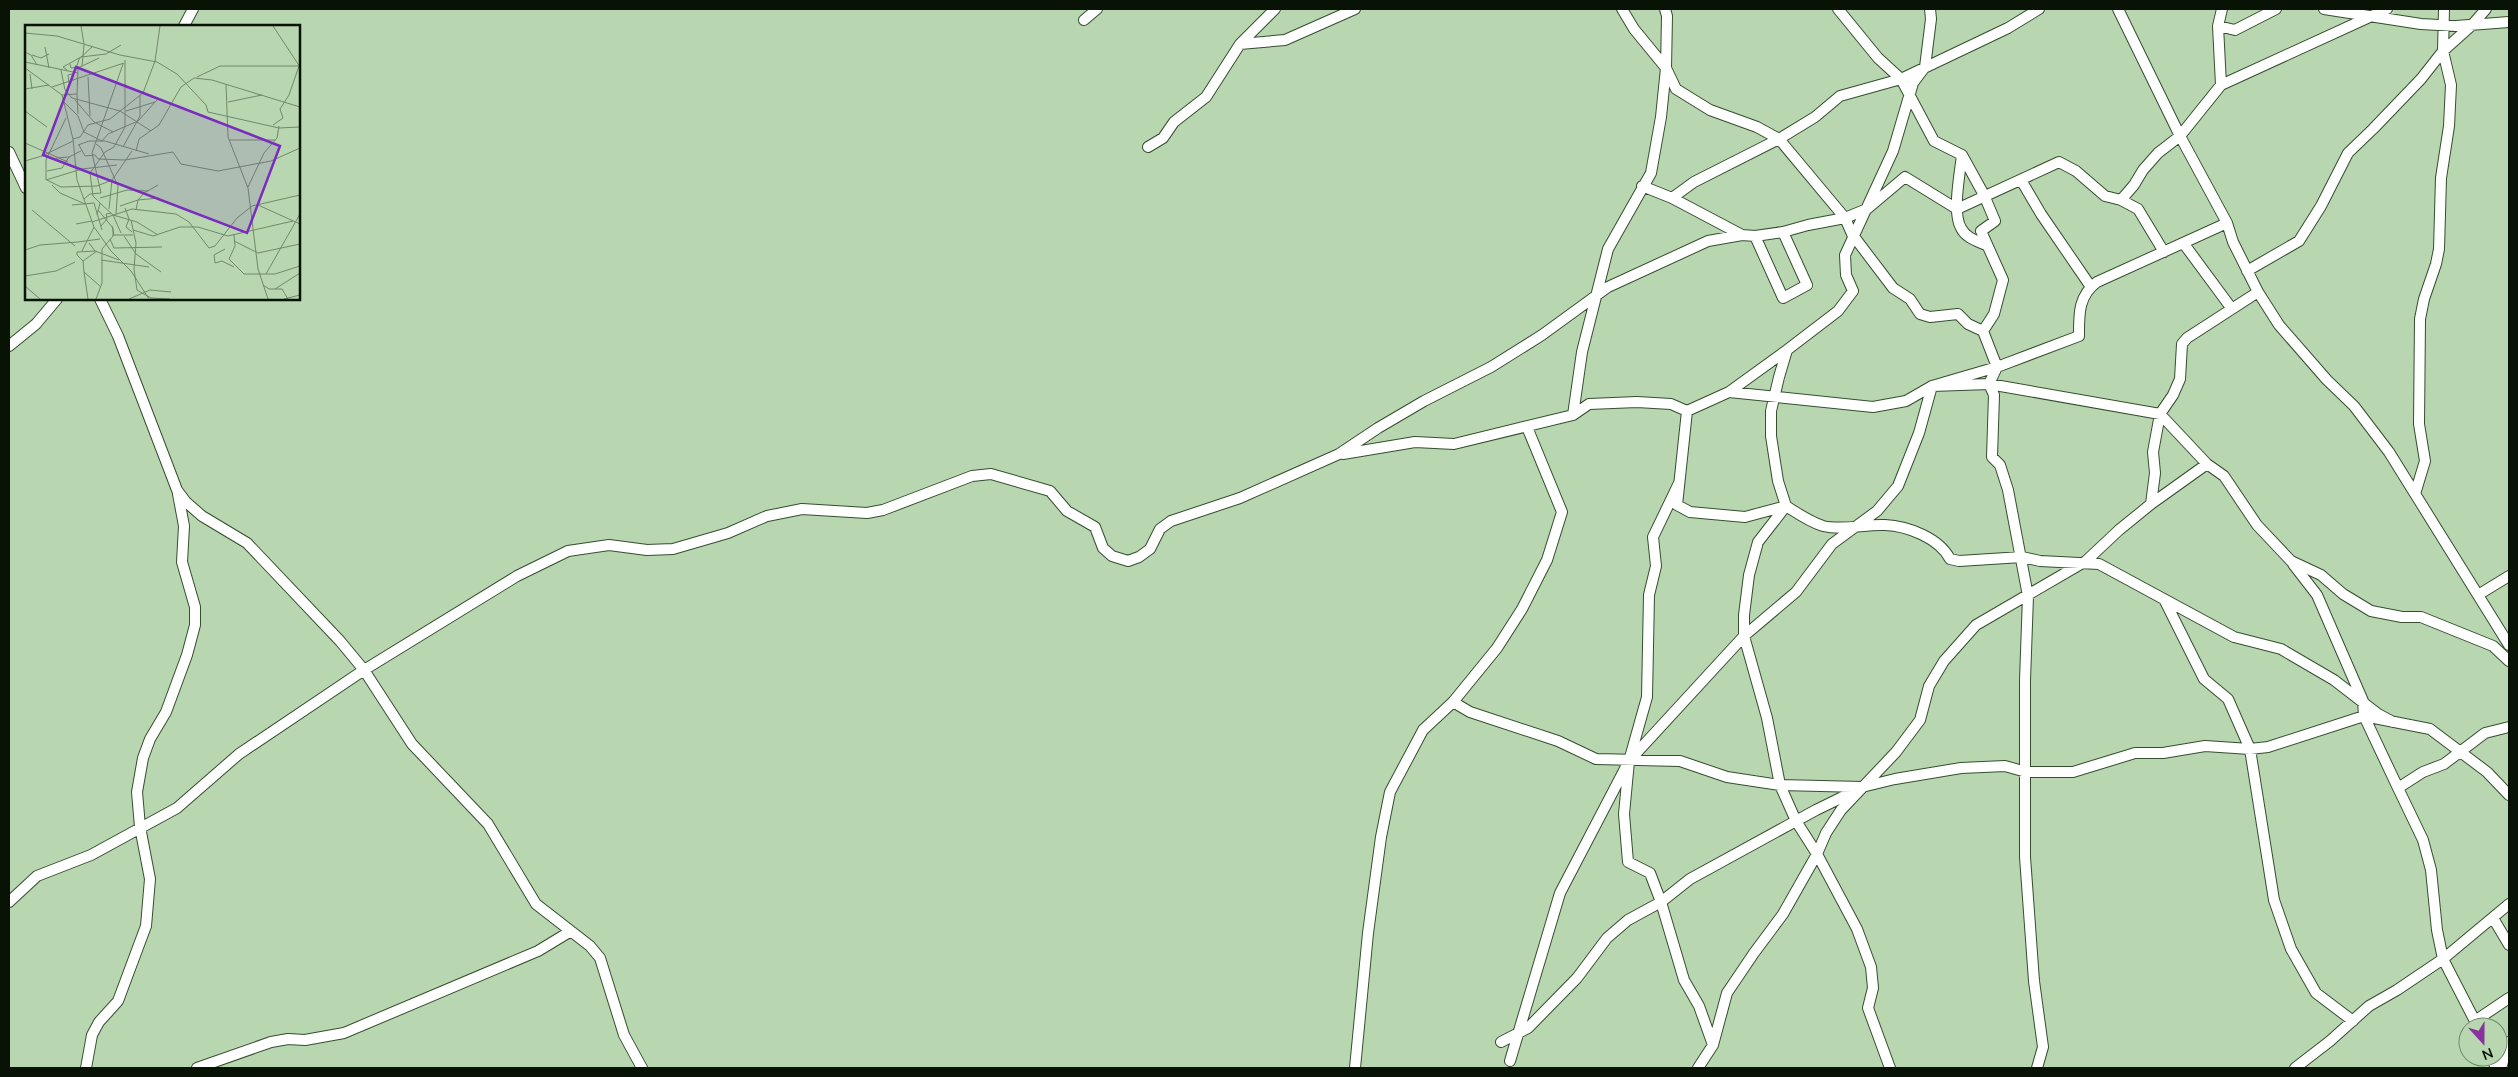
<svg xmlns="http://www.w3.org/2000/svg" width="2518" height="1077" font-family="Mulish,sans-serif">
<rect width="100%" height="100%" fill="#b8d6b0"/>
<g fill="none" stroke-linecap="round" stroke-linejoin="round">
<defs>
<path id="street" d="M 1622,9 L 1634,29 L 1666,68 L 1676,89 L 1710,110 L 1757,127 L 1779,139 L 1845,218 L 1852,234 L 1893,288 L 1910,299 L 1920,314 L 1930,317 L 1958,314 L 1968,324 L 1983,331
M 1838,9 L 1878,58 L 1901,79 L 1934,141 L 1962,155 L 1984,195 L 1995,221 L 1981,231 L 2003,280 L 1994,314 L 1983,331 L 1997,367 L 1989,384 L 1994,395 L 1992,457 L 2000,465 L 2008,490 L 2028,596 L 2025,680 L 2025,857 L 2034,981 L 2043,1047 L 2037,1068
M 1930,9 L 1931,19 L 1925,67 L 1913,83 L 1893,151 L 1845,255 L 1846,275 L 1853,291 L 1838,311 L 1787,350 L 1779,377 L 1771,411 L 1771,436 L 1778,481 L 1786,506 C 1797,513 1810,522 1823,526 C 1843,531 1865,524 1885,525 C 1908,526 1939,538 1950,559 L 1959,561 L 2022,557 L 2040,561 L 2099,564 L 2234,637 L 2281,649 L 2334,680 L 2378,714 L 2393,722
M 2118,9 L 2180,136 L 2227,223 L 2233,242 L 2258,292 L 2279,325 L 2327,380 L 2354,406 L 2389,452 L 2509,645
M 2324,9 L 2421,24 L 2456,26 L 2509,22
M 1084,20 L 1097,9
M 184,26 L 193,9
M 2218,26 L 2235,30 L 2276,9
M 1240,44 L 1285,40 L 1355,9
M 2221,85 L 2218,26 L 2222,9
M 1148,147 L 1163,138 L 1174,122 L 1206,97 L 1240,44 L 1275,9
M 9,152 L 26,188
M 1962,155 C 1960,173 1952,213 1961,228 C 1966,238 1977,241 1986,245
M 2021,180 L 2041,214 L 2091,287
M 1642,186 L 1672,198 L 1742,235
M 1672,198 L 1694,182 L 1779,139 L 1815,117 L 1840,96 L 1901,79 L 2008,28 L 2039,9
M 2121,200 L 2134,185 L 2143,170 L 2158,153 L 2180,136 L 2221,85 L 2387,9
M 1755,236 L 1783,298 L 1807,285 L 1783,232
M 2184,244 L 2232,309
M 2247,271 L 2299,241 L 2321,206 L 2348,153 L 2373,129 L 2421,79 L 2443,51 L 2472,25 L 2486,9
M 100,299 L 118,336 L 177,490 L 186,502 L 202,516 L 247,543 L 340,641 L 364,670 L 412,744 L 488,824 L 536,904 L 590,946 L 600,958 L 624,1035 L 642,1068
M 9,346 L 36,324 L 57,299
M 1729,392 L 1787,350
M 1687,411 L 1677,505 L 1690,512 L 1745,517 L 1786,506
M 1573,415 L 1582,352 L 1608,249 L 1651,173 L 1661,117 L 1666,68 L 1667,16 L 1665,9
M 1343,454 L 1415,442 L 1454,444 L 1573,415 L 1589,404 L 1637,402 L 1671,404 L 1687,411 L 1729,392 L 1873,407 L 1906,401 L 1932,386 L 1997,367 L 2079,336 C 2079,315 2078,296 2097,282 L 2227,223
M 1679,483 L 1653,537 L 1656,566 L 1649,595 L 1647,697 L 1629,761 L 1624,814 L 1628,862 L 1650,873 L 1661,902 L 1684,980 L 1699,1006 L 1713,1045
M 2415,494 L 2425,461 L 2419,424 L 2420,319 L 2424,299 L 2436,264 L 2439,249 L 2441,178 L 2449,126 L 2451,85 L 2443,51 L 2444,9
M 2151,504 L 2207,464
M 1786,506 L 1758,542 L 1749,575 L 1744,615 L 1744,636 L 1767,718 L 1780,785 L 1796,821 L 1817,854 L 1857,929 L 1871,967 L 1873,988 L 1868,1008 L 1890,1068
M 2293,564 L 2317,595 L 2363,701 L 2364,716 L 2398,788
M 2478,595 L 2509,576
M 2164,599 L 2204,679 L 2228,699 L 2250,749 L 2274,900 L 2291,949 L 2316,993 L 2353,1021
M 1453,702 L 1470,712 L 1558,741 L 1596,759 L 1680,761 L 1727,777 L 1780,785 L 1862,787 L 1895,779 L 1961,768 L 2005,766 L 2026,772 L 2073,772 L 2135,753 L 2163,753 L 2205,746 L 2250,749 L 2268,747 L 2364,716 L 2430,729 L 2487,772 L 2509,795
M 9,902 L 37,876 L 91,855 L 177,808 L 239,754 L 364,670 L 517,576 L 568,551 L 609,545 L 647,550 L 673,549 L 728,533 L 767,516 L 802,509 L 867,513 L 883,510 L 972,476 L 991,474 L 1050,491 L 1067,511 L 1095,527 L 1103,548 L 1112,556 L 1128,561 L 1139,557 L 1150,549 L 1160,529 L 1171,521 L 1240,498 L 1339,454 L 1378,428 L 1424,401 L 1491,367 L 1542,335 L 1608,287 L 1708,241 L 1742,235 L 1755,236 L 1783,232 L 1808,225 L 1845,218 L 1867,209 L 1905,177 L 1957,209 L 2059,162 L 2076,171 L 2105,196 L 2121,200 L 2138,209 L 2164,252
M 2493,918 L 2509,945
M 2475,1021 L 2509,998
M 2478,1027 L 2443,959 L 2437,930 L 2431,870 L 2423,840 L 2398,788 L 2423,772 L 2444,764 L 2485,733 L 2509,727
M 1501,1042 L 1528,1028 L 1577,978 L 1607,938 L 1628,920 L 1661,902 L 1690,879 L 1816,810 L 1857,790
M 2491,1057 L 2496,1068
M 1510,1061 L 1560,893 L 1629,761 L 1744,636 L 1796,592 L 1832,544 L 1877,511 L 1898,486 L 1919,433 L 1932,386 L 1989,384 L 2160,414 L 2207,464 L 2224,476 L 2257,525 L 2291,561 L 2321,575 L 2343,594 L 2371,611 L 2402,617 L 2421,617 L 2493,646 L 2509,661
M 86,1068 L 92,1035 L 99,1022 L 118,1001 L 146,926 L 150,879 L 140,827 L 137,792 L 143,758 L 150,739 L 166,712 L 187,655 L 195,625 L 195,607 L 182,562 L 184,526 L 178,494
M 197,1068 L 271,1042 L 288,1039 L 305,1040 L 344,1033 L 538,951 L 571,931
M 1355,1068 L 1368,933 L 1381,837 L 1390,792 L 1423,730 L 1453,702 L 1497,648 L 1522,609 L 1547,560 L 1562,512 L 1527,427
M 1698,1068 L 1713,1045 L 1727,993 L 1754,953 L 1783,914 L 1817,854 L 1826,833 L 1841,810 L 1896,752 L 1920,720 L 1929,686 L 1944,661 L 1976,625 L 2086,561 L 2119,530 L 2151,504 L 2155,473 L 2153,452 L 2160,414 L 2173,395 L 2180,379 L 2182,344 L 2187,338 L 2258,292
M 2295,1068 L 2330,1041 L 2369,1006 L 2397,990 L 2443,959 L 2509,904
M 2501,1068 L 2509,1042"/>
</defs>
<!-- street casing -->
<use href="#street" stroke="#354e2e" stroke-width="12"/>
<!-- street -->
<use href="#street" stroke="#fff" stroke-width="10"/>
</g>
<!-- overview -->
<g transform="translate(25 25)">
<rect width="275" height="275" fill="#b8d6b0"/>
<path fill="none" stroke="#72886c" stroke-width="1" d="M 56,1 L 59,19M 248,1 L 275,42M 0,8 L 32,11 L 95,30 L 132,37 L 152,49 L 181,80 L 183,87 L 254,103 L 275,102M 20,22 L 24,43M 0,27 L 6,30 L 12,40M 7,30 L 16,33 L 24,29M 0,37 L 53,48M 45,39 L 46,43 L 55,42 L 74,33M 57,41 L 59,20M 0,43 L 37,70 L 48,114 L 52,155 L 69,202 L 86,226 L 106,246 L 124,274M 51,44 L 54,34 L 68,21M 36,45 L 40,65 L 47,73 L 95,86 L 126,106M 42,45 L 38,42 L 56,32 L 81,29 L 96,20M 5,49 L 7,64M 63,52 L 65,91M 172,52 L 195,41 L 274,41 L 264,70 L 255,84 L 258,93 L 248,100M 44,58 L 43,50 L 47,49 L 48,56M 201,59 L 203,112 L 223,163 L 233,244 L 243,274M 27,62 L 99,38M 0,64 L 24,60M 52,69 L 53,89M 37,70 L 52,69 L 53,43M 50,75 L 69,97 L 88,107M 38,76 L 53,91 L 59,107 L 77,116 L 83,109 L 113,96 L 132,75M 203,77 L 237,70M 0,86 L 22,102M 101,86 L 130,77M 48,114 L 55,112 L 63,100 L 85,94 L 118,68 L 130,36 L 135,1M 204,115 L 250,115M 0,118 L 43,137M 71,119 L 76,123 L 93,161 L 91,189M 53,120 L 64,116 L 80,116 L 124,129M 54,120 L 60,131 L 70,130 L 73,134 L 100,135 L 148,127 L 156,139 L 193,146 L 246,136 L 275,123M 98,122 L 115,91 L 115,70M 111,126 L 114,114 L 134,100 L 156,62 L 169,53 L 187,55 L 275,82M 31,133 L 44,132 L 56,126M 0,136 L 17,131 L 48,116M 22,146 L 37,143 L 44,132M 21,155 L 57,144 L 92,140M 21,155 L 21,135 L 41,93M 22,155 L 36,162 L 72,161 L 87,155M 27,160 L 35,168 L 60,179M 223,162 L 239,128 L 252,113 L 254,101M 75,173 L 102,165 L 123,166M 59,174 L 65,169 L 76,168 L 67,128 L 98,39M 75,178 L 88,190 L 96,208M 47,180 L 69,178 L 77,205M 233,180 L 275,199M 95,181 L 113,175 L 119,168 L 133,160M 100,183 L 104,194 L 101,202 L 107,207M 84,184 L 87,155 L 107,126M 7,185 L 50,221M 73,185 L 88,203 L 88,211M 111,185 L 113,175 L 134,173M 72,190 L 75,178 L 68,171 L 65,148 L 80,127 L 89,122 L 100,102 L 100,35M 88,190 L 112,197 L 133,210M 106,195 L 111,218 L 109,244 L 112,265 L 126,273 L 145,274M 67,197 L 107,184 L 151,189 L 164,197 L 184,223 L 190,221 L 212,193 L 227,181 L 275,170M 51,199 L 67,196M 76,201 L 82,194 L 81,189 L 86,188M 108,205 L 128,211 L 155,202 L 173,202 L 203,211 L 268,196M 89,210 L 108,210M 209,210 L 210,221 L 204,234 L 219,249 L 250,249 L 275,241M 99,211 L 111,229 L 136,247M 85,214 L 89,223 L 137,222M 209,216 L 233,228 L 275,219M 53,217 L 75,214M 64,218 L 70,226 L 94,235M 200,224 L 189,230 L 190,238 L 197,236 L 209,242M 0,225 L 15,220 L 53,217M 57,226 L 69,202M 70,226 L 52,227 L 52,230 L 58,236 L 59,247 L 76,262M 76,235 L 124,242M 58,236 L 72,226M 59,247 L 63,274M 241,249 L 275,189M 0,251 L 31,246 L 50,237M 238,260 L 244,264 L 257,264 L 263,274M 0,261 L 15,274M 250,264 L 275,248M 71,274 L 77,258 L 77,224 L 89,210 L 87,201M 104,274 L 125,265 L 146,267M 259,274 L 275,270"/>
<path fill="#7b2cbf" fill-opacity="0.15" stroke="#7b2cbf" stroke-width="2.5" d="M 51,42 L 255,121 L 222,208 L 18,130 Z"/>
<rect width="275" height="275" fill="none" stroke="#081205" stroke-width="2.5"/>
</g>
<!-- border -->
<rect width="2518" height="1077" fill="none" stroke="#081205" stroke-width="20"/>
<!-- north arrow -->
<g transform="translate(2483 1042) rotate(159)"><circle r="24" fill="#b8d6b0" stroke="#72886c"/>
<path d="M0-4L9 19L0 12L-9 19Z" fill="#89329f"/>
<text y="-8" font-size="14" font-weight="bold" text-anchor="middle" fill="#081205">N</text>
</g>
</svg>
